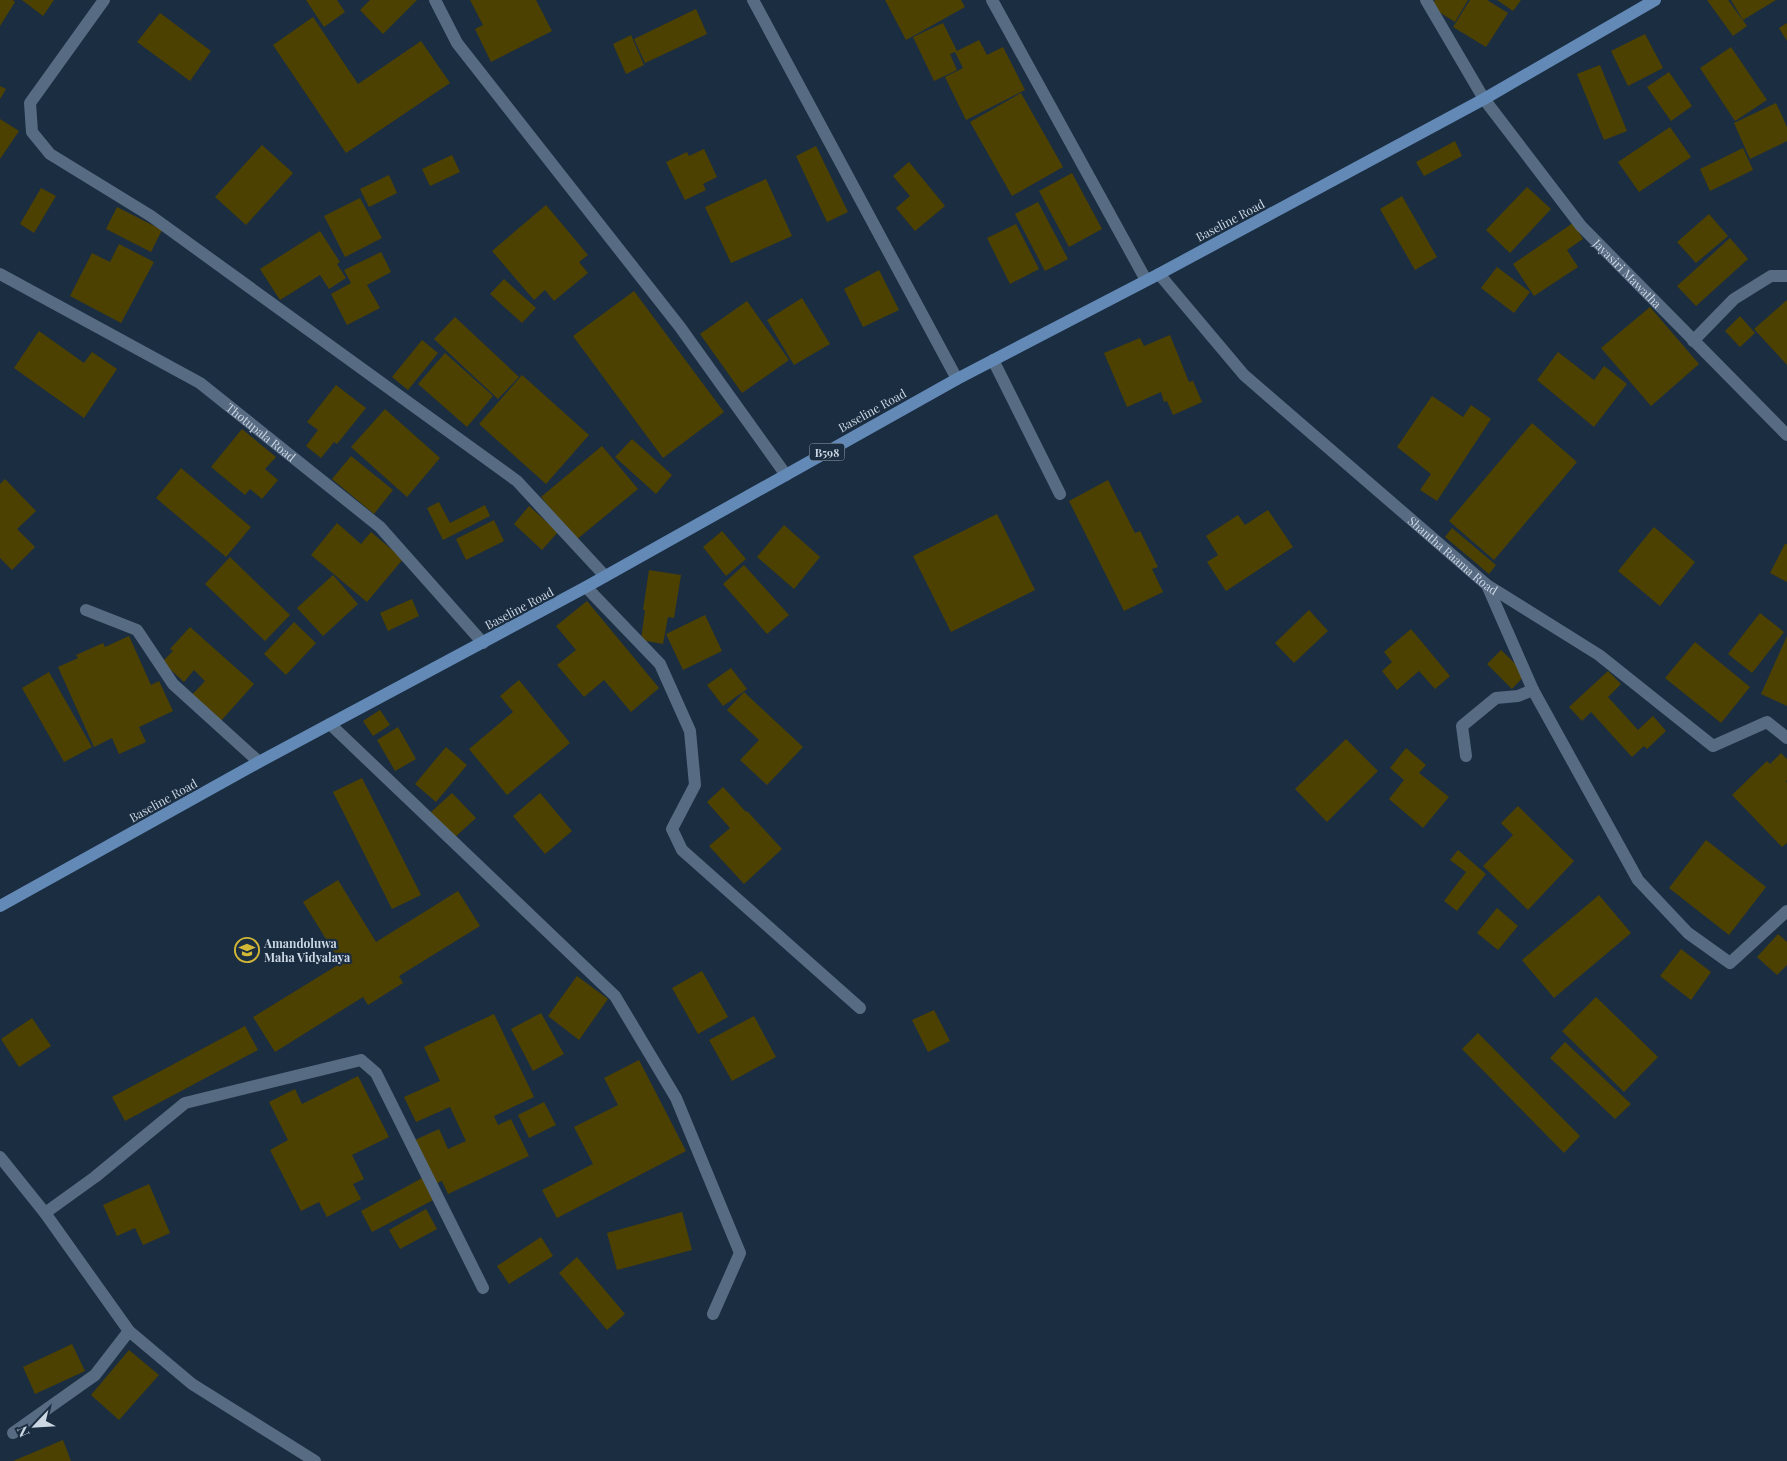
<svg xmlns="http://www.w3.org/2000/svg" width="1787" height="1461" font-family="'Playfair Display',serif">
<rect width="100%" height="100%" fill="#1b2d41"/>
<!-- building -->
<path fill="#4d4101" d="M 0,0 L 13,0 L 15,2 L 0,26 Z
M 22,0 L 54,0 L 43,16 Z
M 306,0 L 337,0 L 345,12 L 324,27 Z
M 370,0 L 417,0 L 383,34 L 360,10 Z
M 470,0 L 536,0 L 552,31 L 491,62 L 475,29 L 483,25 Z
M 885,0 L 961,0 L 965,7 L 906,40 Z
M 1435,0 L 1468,0 L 1455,22 L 1431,7 Z
M 1470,0 L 1487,0 L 1508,13 L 1486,47 L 1453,27 Z
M 1497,0 L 1521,0 L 1513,11 Z
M 1707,0 L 1728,0 L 1747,26 L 1733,36 Z
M 1731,0 L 1776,0 L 1743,20 Z
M 696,9 L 707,34 L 645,63 L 634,39 Z
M 160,13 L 211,51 L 190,81 L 137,42 Z
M 313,17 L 358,84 L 421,41 L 450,83 L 346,153 L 273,45 Z
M 943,23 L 957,51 L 979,40 L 987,55 L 1003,47 L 1025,90 L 966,120 L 945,77 L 963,68 L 955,52 L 950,54 L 957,70 L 934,81 L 913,37 Z
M 1787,23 L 1787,41 L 1779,28 Z
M 1645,34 L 1663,68 L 1628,86 L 1611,51 Z
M 631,35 L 644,65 L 626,74 L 613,44 Z
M 1731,47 L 1767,100 L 1735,121 L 1700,68 Z
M 1600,65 L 1627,131 L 1604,140 L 1577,74 Z
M 1669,72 L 1692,106 L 1671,121 L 1647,87 Z
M 0,86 L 6,89 L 0,99 Z
M 1021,93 L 1063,167 L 1012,196 L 970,122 Z
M 1776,103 L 1787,127 L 1787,141 L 1750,159 L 1734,123 Z
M 0,119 L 19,131 L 0,159 Z
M 1670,127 L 1691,157 L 1639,192 L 1618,162 Z
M 1455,141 L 1462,156 L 1424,176 L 1416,162 Z
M 262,145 L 293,173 L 246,225 L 215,197 Z
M 816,146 L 848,212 L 827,222 L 796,156 Z
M 1743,148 L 1753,170 L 1710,191 L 1700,169 Z
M 704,149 L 717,177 L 703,184 L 706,190 L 685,200 L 666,162 L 687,152 L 689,156 Z
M 452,155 L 460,172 L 430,186 L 422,169 Z
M 909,162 L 945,206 L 915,231 L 896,208 L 910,196 L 893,176 Z
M 1072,173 L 1102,229 L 1069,247 L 1039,191 Z
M 389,175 L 397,193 L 369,207 L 360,189 Z
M 766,179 L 792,236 L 731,263 L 705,207 Z
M 1527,187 L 1551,209 L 1510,253 L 1486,230 Z
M 41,188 L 56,196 L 34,233 L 20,224 Z
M 1402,196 L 1437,257 L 1415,270 L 1380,209 Z
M 360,198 L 382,238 L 345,257 L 324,216 Z
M 1038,202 L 1068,259 L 1045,271 L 1015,214 Z
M 546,205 L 588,255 L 579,262 L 588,273 L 554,301 L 545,290 L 534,300 L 492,251 Z
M 117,207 L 162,230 L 151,252 L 106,229 Z
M 1709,214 L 1728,236 L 1696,263 L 1677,242 Z
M 1573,223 L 1583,239 L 1567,250 L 1578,267 L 1534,296 L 1513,264 Z
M 1016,224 L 1039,269 L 1010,284 L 987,238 Z
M 320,231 L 340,262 L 337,264 L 346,278 L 329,289 L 320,275 L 280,300 L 260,269 Z
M 1730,238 L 1748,259 L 1696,306 L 1677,286 Z
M 119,244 L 154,262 L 121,323 L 70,296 L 92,253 L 110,262 Z
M 381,252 L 391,272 L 367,285 L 380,308 L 347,325 L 331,294 L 351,283 L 344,270 Z
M 1497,267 L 1530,292 L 1514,313 L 1481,288 Z
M 879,270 L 899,310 L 863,327 L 844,289 Z
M 504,279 L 536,308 L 522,323 L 490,294 Z
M 634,291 L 724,412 L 663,458 L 573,336 Z
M 802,298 L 830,344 L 794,365 L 767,320 Z
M 1787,300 L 1787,365 L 1754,329 Z
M 747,301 L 789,360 L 742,393 L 700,334 Z
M 1650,307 L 1699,364 L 1651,406 L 1601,348 Z
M 1740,316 L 1755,333 L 1740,347 L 1725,331 Z
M 455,317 L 519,377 L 498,399 L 434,339 Z
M 39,331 L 84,363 L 92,352 L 117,369 L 84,418 L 14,368 Z
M 1170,335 L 1189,382 L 1193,381 L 1202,402 L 1173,415 L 1167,401 L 1164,402 L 1161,392 L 1127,407 L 1104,353 L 1140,338 L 1144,346 Z
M 422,340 L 438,353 L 408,390 L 392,377 Z
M 1558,352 L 1594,380 L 1604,366 L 1627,384 L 1594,427 L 1537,380 Z
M 445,353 L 493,396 L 467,427 L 418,384 Z
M 522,375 L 589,435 L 546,484 L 479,424 Z
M 336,385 L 366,408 L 337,444 L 334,442 L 321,458 L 306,446 L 318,430 L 307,422 Z
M 1432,396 L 1463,417 L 1471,405 L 1491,419 L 1437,501 L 1420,490 L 1431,474 L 1397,447 Z
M 385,409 L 440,458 L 407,497 L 351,447 Z
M 1532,423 L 1577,462 L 1494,560 L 1449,521 Z
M 242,429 L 276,457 L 265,469 L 278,480 L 262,499 L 250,489 L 245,495 L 211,467 Z
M 632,439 L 672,475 L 656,494 L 615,457 Z
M 602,446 L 638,489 L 576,540 L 541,497 Z
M 351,456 L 393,490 L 374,514 L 332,479 Z
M 181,468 L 251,527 L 226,557 L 156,498 Z
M 5,479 L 36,511 L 17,529 L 35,547 L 12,570 L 0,558 L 0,484 Z
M 1108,480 L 1135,533 L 1140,531 L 1158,567 L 1152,569 L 1163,592 L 1124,611 L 1069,501 Z
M 439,502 L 450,523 L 485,505 L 490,516 L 443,540 L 427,508 Z
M 529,506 L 558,532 L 542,550 L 514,524 Z
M 1268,510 L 1293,547 L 1226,591 L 1207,562 L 1218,555 L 1206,536 L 1238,515 L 1245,525 Z
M 997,514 L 1035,590 L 951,632 L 913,556 Z
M 494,520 L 504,541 L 466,560 L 456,539 Z
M 337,523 L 361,544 L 371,532 L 403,559 L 367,602 L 311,555 Z
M 784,525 L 820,557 L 794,589 L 757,557 Z
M 1654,527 L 1695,562 L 1660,606 L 1618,571 Z
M 1452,528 L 1496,565 L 1489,574 L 1445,537 Z
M 722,531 L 746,559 L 726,576 L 703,547 Z
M 1785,544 L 1787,544 L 1787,582 L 1770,573 Z
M 230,557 L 290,615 L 265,641 L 205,584 Z
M 744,565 L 789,615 L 767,634 L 723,584 Z
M 649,570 L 681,575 L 674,618 L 668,617 L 663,644 L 641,640 L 645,610 L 643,610 Z
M 333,575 L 358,604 L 323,636 L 297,608 Z
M 412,599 L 419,616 L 388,631 L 380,613 Z
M 587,601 L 659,688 L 631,712 L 604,680 L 584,697 L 557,665 L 576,650 L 556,626 Z
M 1309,610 L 1328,631 L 1294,663 L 1275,643 Z
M 1760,613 L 1784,632 L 1752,673 L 1728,654 Z
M 705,615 L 722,651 L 683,670 L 666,634 Z
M 294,622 L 316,643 L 286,675 L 264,654 Z
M 190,627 L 254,684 L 219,723 L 191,696 L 205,681 L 194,670 L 184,682 L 162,662 L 173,651 L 170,649 Z
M 1411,629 L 1450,676 L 1435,689 L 1419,671 L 1397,690 L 1382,671 L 1392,662 L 1384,652 Z
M 129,636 L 151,685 L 159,681 L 173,711 L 139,727 L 146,742 L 119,754 L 112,738 L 94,747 L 58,667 L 78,658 L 76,655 L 103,643 L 105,647 Z
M 1787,636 L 1787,706 L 1761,694 Z
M 1695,642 L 1750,687 L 1721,723 L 1665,678 Z
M 1501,650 L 1526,674 L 1512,689 L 1487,664 Z
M 731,668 L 747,689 L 723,706 L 707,685 Z
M 1608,671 L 1621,684 L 1608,697 L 1638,730 L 1653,716 L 1666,731 L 1647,749 L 1644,746 L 1632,757 L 1591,712 L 1582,721 L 1569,707 Z
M 49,672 L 92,747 L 64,762 L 22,688 Z
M 519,680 L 570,743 L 507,795 L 469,749 L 513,712 L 500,696 Z
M 744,692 L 803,747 L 767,785 L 740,760 L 759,740 L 727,710 Z
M 380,710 L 390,725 L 373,736 L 363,721 Z
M 398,727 L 416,759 L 395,771 L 377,740 Z
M 1346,739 L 1378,771 L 1327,822 L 1295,789 Z
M 446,747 L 467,765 L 436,802 L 415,784 Z
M 1406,748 L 1426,765 L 1419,773 L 1449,797 L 1423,828 L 1389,799 L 1404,780 L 1390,768 Z
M 1781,753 L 1787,759 L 1787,780 L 1786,781 L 1787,783 L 1787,843 L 1782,847 L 1732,795 L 1767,761 L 1770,764 Z
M 362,778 L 421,895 L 392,909 L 333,792 Z
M 723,787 L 746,812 L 747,811 L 782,849 L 744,884 L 709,846 L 730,828 L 707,802 Z
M 452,793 L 476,818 L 454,838 L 430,813 Z
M 540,793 L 572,831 L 545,854 L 513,816 Z
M 1518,806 L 1574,861 L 1528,910 L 1483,866 L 1513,835 L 1501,823 Z
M 1706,840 L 1766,887 L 1729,935 L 1669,888 Z
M 1458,850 L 1486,874 L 1457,911 L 1444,901 L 1466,872 L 1450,860 Z
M 338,880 L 376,942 L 458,891 L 480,926 L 399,976 L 403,983 L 368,1005 L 363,997 L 275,1052 L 253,1017 L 341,963 L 303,902 Z
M 1599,895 L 1631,933 L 1554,998 L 1522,960 Z
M 1497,908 L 1518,926 L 1498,950 L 1477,933 Z
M 1778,934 L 1787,942 L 1787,965 L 1777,975 L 1757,957 Z
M 1681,949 L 1711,972 L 1691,1000 L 1660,976 Z
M 702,971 L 728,1017 L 698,1034 L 672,988 Z
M 577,976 L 608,999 L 579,1040 L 548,1016 Z
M 1596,997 L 1658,1057 L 1624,1092 L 1562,1031 Z
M 934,1010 L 950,1041 L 928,1052 L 912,1020 Z
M 541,1013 L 564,1054 L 533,1071 L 511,1029 Z
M 494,1014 L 534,1097 L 494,1116 L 498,1125 L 511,1119 L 529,1156 L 448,1194 L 442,1181 L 435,1184 L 415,1140 L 439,1129 L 448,1149 L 466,1141 L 450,1107 L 416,1122 L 404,1097 L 440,1081 L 424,1047 Z
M 754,1016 L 776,1057 L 732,1081 L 709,1040 Z
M 32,1018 L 51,1046 L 19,1067 L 1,1039 Z
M 245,1026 L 258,1050 L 125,1121 L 112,1097 Z
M 1478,1033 L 1580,1136 L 1564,1153 L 1462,1049 Z
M 1565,1042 L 1631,1104 L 1615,1119 L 1550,1058 Z
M 639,1060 L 686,1151 L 557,1218 L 542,1190 L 593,1164 L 574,1127 L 618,1105 L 604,1078 Z
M 358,1076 L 389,1137 L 352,1155 L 364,1179 L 353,1184 L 361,1199 L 327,1217 L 319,1202 L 301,1211 L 270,1150 L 288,1140 L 269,1102 L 295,1089 L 302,1104 Z
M 544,1102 L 556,1125 L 529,1138 L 518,1115 Z
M 426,1176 L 437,1198 L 372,1232 L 361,1211 Z
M 149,1184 L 170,1233 L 143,1245 L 135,1228 L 117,1236 L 103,1205 Z
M 426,1209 L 437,1229 L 400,1249 L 389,1230 Z
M 682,1212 L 692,1250 L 617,1270 L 607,1233 Z
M 541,1237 L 553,1256 L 509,1284 L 497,1266 Z
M 577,1257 L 625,1314 L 607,1330 L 559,1273 Z
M 72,1344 L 85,1371 L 35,1394 L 23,1367 Z
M 129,1350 L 159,1375 L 119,1420 L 91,1395 Z
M 63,1440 L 71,1461 L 13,1461 Z"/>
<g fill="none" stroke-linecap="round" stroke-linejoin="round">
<!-- minor -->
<g stroke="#576b82" stroke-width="12">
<path d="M 104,0 L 30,103 L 32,132 L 50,154 L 151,216 L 517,481 L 605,576"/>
<path d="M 435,0 L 457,43 L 680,327 L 786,475"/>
<path d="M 753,0 L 957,379"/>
<path d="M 992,0 L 1146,280"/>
<path id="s1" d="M 1426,0 L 1484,99 L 1581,226 L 1787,435"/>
<path id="s2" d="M 0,274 L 200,383 L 380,527 L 483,643"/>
<path id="s3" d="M 1159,274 L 1244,375 L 1487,585 L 1599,655 L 1713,746 L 1767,722 L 1787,738"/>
<path d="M 1693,341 L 1734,299 L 1771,276 L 1787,276"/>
<path d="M 993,360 L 1060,494"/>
<path d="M 1487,585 L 1533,690 L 1638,880 L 1688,933 L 1730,963 L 1787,911"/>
<path d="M 586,587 L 660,664 L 690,731 L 695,785 L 672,829 L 682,850 L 860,1008"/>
<path d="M 86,610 L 137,630 L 173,684 L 259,762"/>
<path d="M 330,724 L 615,996 L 676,1098 L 740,1253 L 713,1314"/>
<path d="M 1466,756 L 1462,726 L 1496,698 L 1518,696 L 1533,690"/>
<path d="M 0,1157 L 45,1213 L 129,1331 L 192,1384 L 315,1461"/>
<path d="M 45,1213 L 95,1177 L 185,1103 L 361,1060 L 376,1073 L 483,1288"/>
<path d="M 13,1433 L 95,1375 L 129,1331"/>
</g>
<!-- primary -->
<path stroke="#6389b6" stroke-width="12" d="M 0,906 L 259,762 L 586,587 L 957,379 L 1159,274 L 1484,99 L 1655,0"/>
</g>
<!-- icons -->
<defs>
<symbol id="school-ring" viewBox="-11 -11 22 22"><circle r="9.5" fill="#1b2d41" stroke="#d1b736" stroke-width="1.5"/><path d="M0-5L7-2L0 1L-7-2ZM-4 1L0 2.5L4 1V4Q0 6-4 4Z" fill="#d1b736"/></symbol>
</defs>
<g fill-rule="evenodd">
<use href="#school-ring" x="233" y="936" width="28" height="28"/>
</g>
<g text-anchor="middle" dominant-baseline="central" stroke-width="4.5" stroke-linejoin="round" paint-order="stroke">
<!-- shield labels -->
<rect fill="#1b2d41" stroke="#97a4b3" stroke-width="1" x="809.5" y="443.5" width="35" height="17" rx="4"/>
<g font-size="11" font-weight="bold" fill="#ccd7e4">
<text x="827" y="452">B598</text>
</g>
<!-- street labels -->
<g font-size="12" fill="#ccd7e4" stroke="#1b2d41">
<text transform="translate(1230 220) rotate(-28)">Baseline Road</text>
<text stroke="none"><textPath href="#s1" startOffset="341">Jayasiri Mawatha</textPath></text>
<text transform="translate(872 410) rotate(-29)">Baseline Road</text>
<text stroke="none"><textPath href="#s2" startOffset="306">Thotupala Road</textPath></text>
<text stroke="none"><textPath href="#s3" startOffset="408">Shantha Raama Road</textPath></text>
<text transform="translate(519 608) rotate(-28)">Baseline Road</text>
<text transform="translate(163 800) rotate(-29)">Baseline Road</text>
</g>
<!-- poi labels -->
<g font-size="12" font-weight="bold" fill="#ccd7e4" stroke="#1b2d41" text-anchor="start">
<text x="264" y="943">Amandoluwa<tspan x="264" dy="14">Maha Vidyalaya</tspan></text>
</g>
</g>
<!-- north arrow -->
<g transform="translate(35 1426) rotate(245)" stroke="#1b2d41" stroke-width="4" paint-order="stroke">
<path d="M0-4L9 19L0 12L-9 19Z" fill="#ccd7e4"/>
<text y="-8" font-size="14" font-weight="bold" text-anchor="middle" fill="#ccd7e4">N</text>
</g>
</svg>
